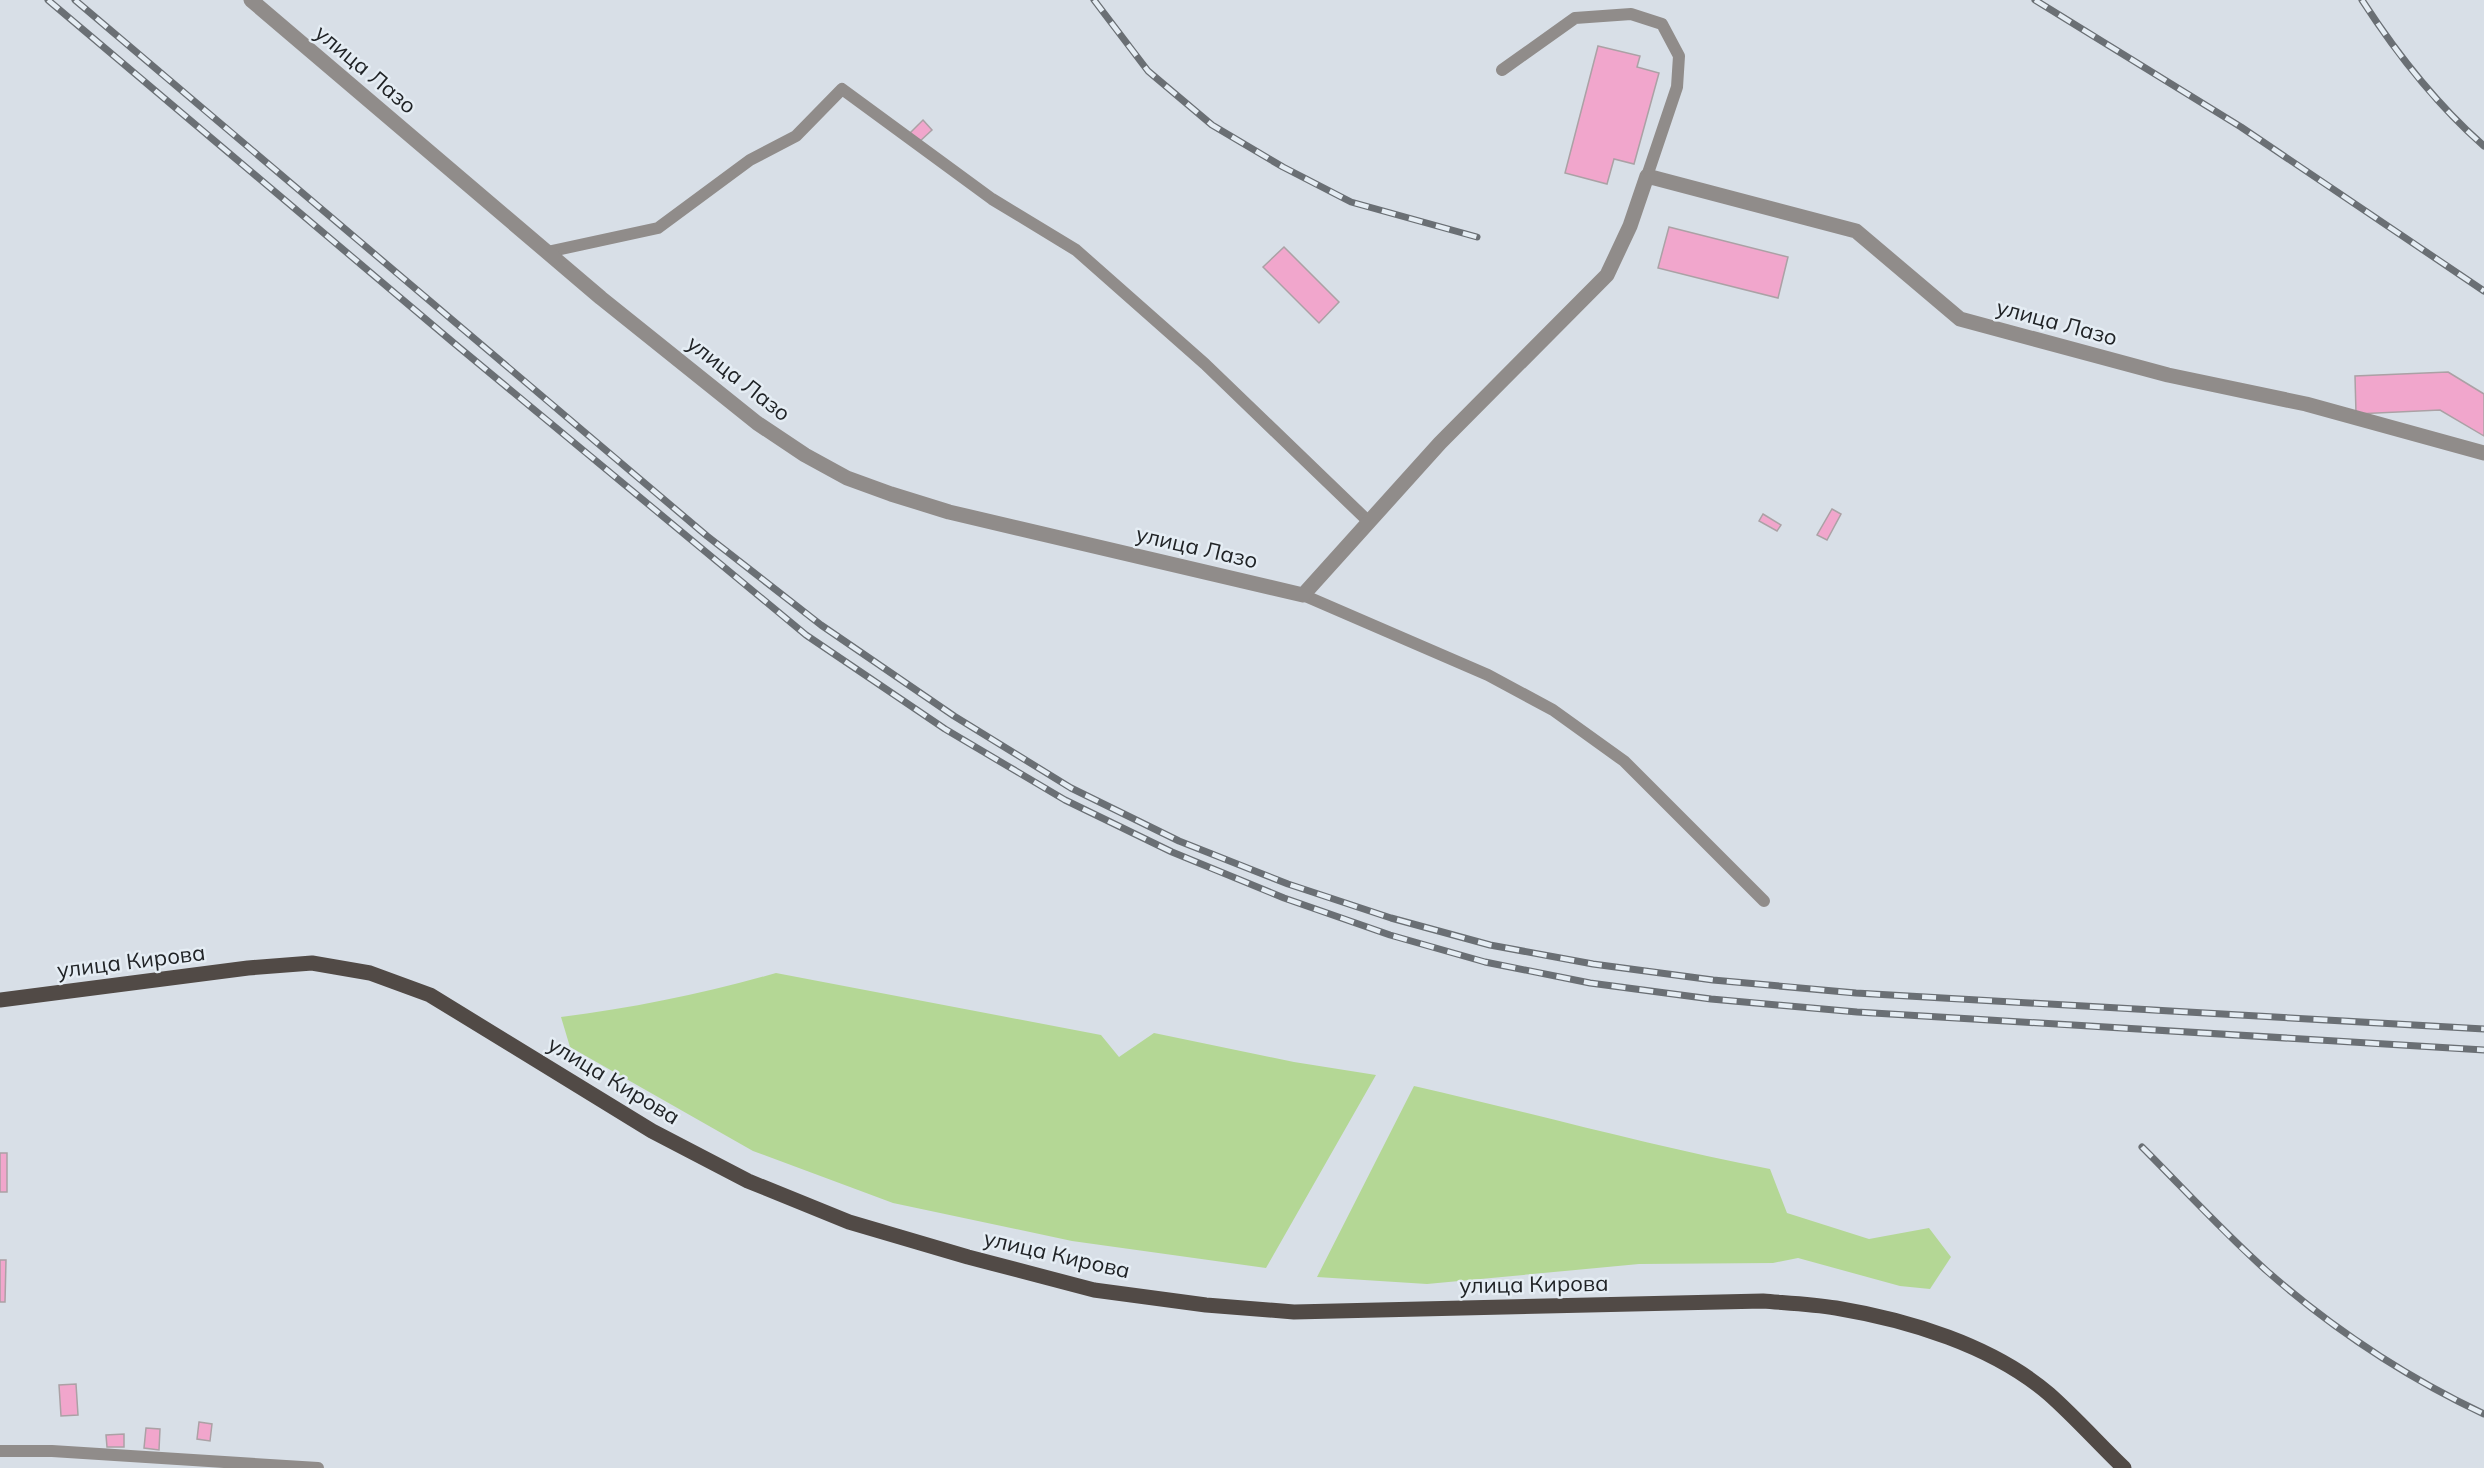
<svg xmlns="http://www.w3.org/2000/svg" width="2484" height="1468" font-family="Mulish,sans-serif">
<rect width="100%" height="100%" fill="#d8dfe7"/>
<!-- green -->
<path fill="#b4d795" d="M 776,973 L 1101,1035 L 1119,1057 L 1154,1033 L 1294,1062 L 1376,1075 L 1266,1268 L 1072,1241 L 893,1203 L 753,1151 L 570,1047 L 561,1017 C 634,1008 705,993 776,973 Z
M 1414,1086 C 1533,1113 1650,1146 1770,1169 L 1787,1213 L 1869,1239 L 1929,1228 L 1951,1257 L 1930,1289 L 1900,1286 L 1798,1258 L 1773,1263 L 1639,1264 L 1427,1284 L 1317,1277 Z"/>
<!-- building -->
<path fill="#f1a6cc" stroke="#aba1a5" stroke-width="1.5" d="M 1598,46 L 1640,56 L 1637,67 L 1659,73 L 1634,164 L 1614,159 L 1607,184 L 1565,173 Z
M 923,120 L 932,130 L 918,143 L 909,134 Z
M 1669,227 L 1788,257 L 1778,298 L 1658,268 Z
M 1284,247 L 1339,302 L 1319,323 L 1263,267 Z
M 2448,372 L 2484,394 L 2484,436 L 2440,410 L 2356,414 L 2355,376 Z
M 1832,509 L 1841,514 L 1827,540 L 1817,535 Z
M 1763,514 L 1781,525 L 1777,531 L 1759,521 Z
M 0,1153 L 7,1153 L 7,1192 L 0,1192 Z
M 0,1260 L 6,1260 L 5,1302 L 0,1302 Z
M 76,1384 L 78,1415 L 61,1416 L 59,1385 Z
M 199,1422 L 212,1424 L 210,1441 L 197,1439 Z
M 146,1428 L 160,1429 L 159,1450 L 144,1448 Z
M 124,1434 L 124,1447 L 107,1447 L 106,1435 Z"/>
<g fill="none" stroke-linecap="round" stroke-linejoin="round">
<!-- lane -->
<path stroke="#908c8a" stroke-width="12" d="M 1502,70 L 1575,18 L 1631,14 L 1662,24 L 1679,56 L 1677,87 L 1647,176
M 547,252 L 658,228 L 750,160 L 796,136 L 842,89 L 992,199 L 1076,250 L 1205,364 L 1369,522
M 1303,595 L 1488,675 L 1553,710 L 1624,761 L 1764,901
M 0,1451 L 52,1451 L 318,1468"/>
<!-- street -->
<path stroke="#908c8a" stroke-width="15" d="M 251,0 L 601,298 L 757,423 L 805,455 L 847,478 L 891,494 L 949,512 L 1303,595 L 1440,443 L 1607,275 L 1630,226 L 1647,176 L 1856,231 L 1960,319 L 2168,375 L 2306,404 L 2484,453"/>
<!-- primary -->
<path stroke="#514a46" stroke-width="15" d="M 0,1000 L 248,968 L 312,963 L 370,973 L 430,995 L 652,1131 L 748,1181 L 849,1222 L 968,1257 L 1094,1290 L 1206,1305 L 1294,1312 L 1763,1301 C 1787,1303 1812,1304 1836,1308 C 1908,1320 1992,1345 2049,1394 C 2075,1417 2099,1444 2124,1468"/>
<defs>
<path id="rail" d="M 48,0 L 455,344 L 806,635 L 945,729 L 1065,800 L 1172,852 L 1284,898 L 1390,935 L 1485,962 L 1590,983 L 1711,999 L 1857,1012 L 2484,1050
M 75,0 L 707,536 L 821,625 L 954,716 L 1071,788 L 1179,841 L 1288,884 L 1391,918 L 1490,945 L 1593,964 L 1713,980 L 1856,993 L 2484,1029
M 1094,0 L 1148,71 L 1212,125 L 1283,167 L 1351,202 L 1477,237
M 2035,0 L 2241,127 L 2484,291
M 2362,0 C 2397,54 2436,104 2484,146
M 2142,1147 C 2184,1189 2224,1233 2268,1272 C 2333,1329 2406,1377 2484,1414"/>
</defs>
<!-- rail casing -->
<use href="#rail" stroke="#6a6f74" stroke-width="7"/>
<!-- rail -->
<use href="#rail" stroke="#e5edf4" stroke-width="4.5" stroke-dasharray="14" stroke-linecap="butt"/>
</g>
<g text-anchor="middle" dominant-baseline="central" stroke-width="5" stroke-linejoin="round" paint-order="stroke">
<!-- street labels -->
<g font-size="22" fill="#202326" stroke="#e5edf4">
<text transform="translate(366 69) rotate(40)">улица Лазо</text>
<text transform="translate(2057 322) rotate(15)">улица Лазо</text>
<text transform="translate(739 378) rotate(38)">улица Лазо</text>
<text transform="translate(1197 547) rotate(13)">улица Лазо</text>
<text transform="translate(131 961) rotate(-7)">улица Кирова</text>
<text transform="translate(614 1080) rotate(31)">улица Кирова</text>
<text transform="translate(1057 1254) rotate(13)">улица Кирова</text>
<text transform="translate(1534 1284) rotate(-1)">улица Кирова</text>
</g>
</g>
</svg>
